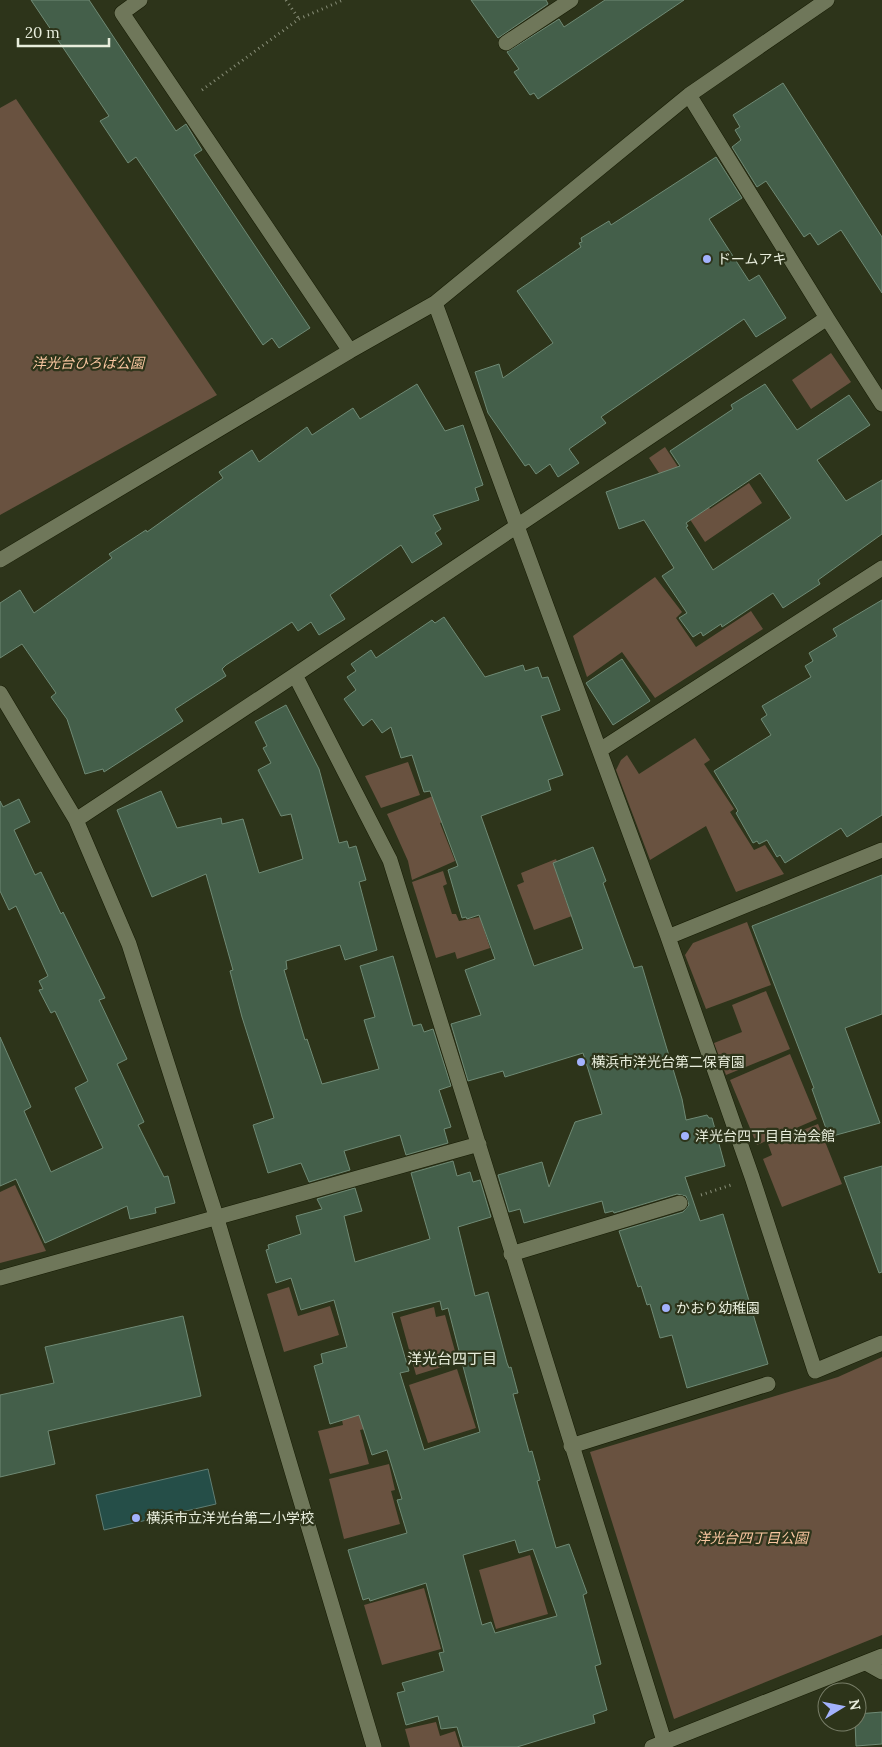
<svg xmlns="http://www.w3.org/2000/svg" width="882" height="1747" font-family="Lora,'Noto Sans JP',serif">
<rect width="100%" height="100%" fill="#2d341a"/>
<!-- green -->
<path fill="#695240" d="M 16,99 L 217,395 L 0,515 L 0,108 Z
M 831,353 L 851,382 L 811,409 L 792,380 Z
M 665,447 L 690,485 L 693,484 L 710,509 L 749,483 L 762,503 L 705,542 L 649,458 Z
M 655,577 L 682,612 L 676,618 L 696,647 L 751,611 L 763,629 L 655,698 L 622,652 L 587,677 L 573,636 Z
M 695,738 L 710,760 L 704,764 L 734,809 L 730,812 L 754,850 L 765,845 L 784,874 L 736,892 L 706,826 L 650,860 L 616,770 L 621,760 L 627,755 L 639,774 Z
M 408,762 L 420,795 L 381,808 L 365,776 Z
M 433,796 L 445,821 L 440,823 L 455,861 L 412,880 L 408,861 L 387,814 Z
M 556,859 L 568,891 L 563,893 L 572,916 L 534,930 L 517,885 L 524,882 L 521,873 Z
M 443,871 L 447,884 L 443,886 L 452,914 L 456,914 L 459,921 L 480,917 L 490,948 L 457,959 L 455,952 L 436,958 L 412,882 Z
M 747,922 L 771,985 L 706,1009 L 685,955 L 693,943 Z
M 766,991 L 790,1049 L 726,1075 L 714,1043 L 742,1032 L 732,1005 Z
M 790,1054 L 817,1119 L 757,1145 L 730,1080 Z
M 818,1124 L 842,1184 L 782,1207 L 763,1159 L 772,1155 L 768,1144 Z
M 15,1185 L 46,1251 L 0,1263 L 0,1192 Z
M 289,1287 L 298,1316 L 330,1306 L 339,1335 L 284,1352 L 267,1294 Z
M 434,1307 L 436,1317 L 445,1315 L 458,1362 L 416,1375 L 400,1317 Z
M 882,1357 L 882,1635 L 674,1719 L 590,1452 L 838,1377 Z
M 457,1369 L 476,1428 L 428,1443 L 409,1385 Z
M 366,1399 L 373,1427 L 360,1430 L 369,1464 L 330,1474 L 318,1431 L 343,1425 L 339,1406 Z
M 389,1464 L 395,1490 L 391,1491 L 400,1524 L 344,1539 L 329,1479 Z
M 530,1555 L 548,1614 L 496,1629 L 479,1570 Z
M 424,1588 L 441,1649 L 382,1665 L 364,1605 Z
M 436,1722 L 440,1736 L 455,1731 L 460,1747 L 410,1747 L 405,1729 Z"/>
<!-- water -->
<path fill="#254e48" stroke="#607e74" d="M 208,1469 L 216,1504 L 104,1530 L 96,1495 Z"/>
<!-- building -->
<path fill="#445f4a" stroke="#6f8a75" fill-rule="evenodd" d="M 31,0 L 89,0 L 176,131 L 186,124 L 202,150 L 194,155 L 310,328 L 279,348 L 272,338 L 263,345 L 136,157 L 128,163 L 100,121 L 109,116 Z
M 471,0 L 546,0 L 548,4 L 498,38 Z
M 605,0 L 684,0 L 538,99 L 534,93 L 530,95 L 514,72 L 519,69 L 507,52 L 559,19 L 564,27 Z
M 783,83 L 882,237 L 882,293 L 841,230 L 818,245 L 810,233 L 804,237 L 766,181 L 757,187 L 732,147 L 741,140 L 735,130 L 740,127 L 733,115 Z
M 716,157 L 742,198 L 709,219 L 749,281 L 759,275 L 786,318 L 756,337 L 744,319 L 601,417 L 606,423 L 569,449 L 579,463 L 558,477 L 550,464 L 536,474 L 529,464 L 525,466 L 488,413 L 475,372 L 499,364 L 503,378 L 553,343 L 517,291 L 581,247 L 579,243 L 582,242 L 581,238 L 609,221 L 611,225 Z
M 417,384 L 445,431 L 463,425 L 483,485 L 475,488 L 479,500 L 433,515 L 441,529 L 435,533 L 442,544 L 412,563 L 401,545 L 330,595 L 345,619 L 319,635 L 311,622 L 298,631 L 292,622 L 226,665 L 222,669 L 226,676 L 175,709 L 183,721 L 104,772 L 103,769 L 85,774 L 67,719 L 51,697 L 56,693 L 22,644 L 0,658 L 0,603 L 20,590 L 34,613 L 112,558 L 109,554 L 146,530 L 147,532 L 223,478 L 219,472 L 252,450 L 259,462 L 307,427 L 312,435 L 353,408 L 360,419 Z
M 765,384 L 797,430 L 849,395 L 870,425 L 817,460 L 846,501 L 882,480 L 882,534 L 818,580 L 820,584 L 783,608 L 773,593 L 722,627 L 721,624 L 703,636 L 701,632 L 693,637 L 679,618 L 687,613 L 662,576 L 674,568 L 644,520 L 619,529 L 606,492 L 680,466 L 670,451 L 733,409 L 731,405 ZM 760,473 L 791,518 L 713,570 L 686,527 L 688,526 L 686,523 Z
M 882,600 L 882,815 L 847,837 L 841,828 L 785,863 L 780,855 L 777,857 L 767,840 L 759,844 L 757,841 L 753,843 L 736,813 L 738,811 L 714,771 L 771,735 L 761,719 L 767,715 L 762,706 L 811,677 L 805,666 L 813,661 L 809,653 L 837,636 L 833,629 Z
M 444,617 L 485,677 L 523,665 L 525,671 L 538,667 L 542,678 L 548,677 L 560,710 L 541,716 L 563,775 L 548,780 L 551,790 L 481,816 L 534,966 L 583,949 L 553,863 L 593,847 L 606,881 L 603,883 L 634,968 L 642,966 L 682,1099 L 686,1120 L 707,1115 L 709,1118 L 712,1118 L 725,1166 L 685,1177 L 700,1221 L 723,1214 L 768,1364 L 687,1388 L 672,1335 L 660,1338 L 650,1304 L 647,1305 L 641,1286 L 638,1287 L 619,1231 L 683,1212 L 689,1205 L 686,1196 L 677,1194 L 614,1213 L 613,1211 L 605,1213 L 602,1201 L 524,1223 L 520,1209 L 509,1212 L 498,1175 L 542,1162 L 549,1187 L 575,1122 L 602,1114 L 583,1053 L 505,1077 L 503,1071 L 468,1081 L 451,1024 L 481,1015 L 465,970 L 495,959 L 479,915 L 467,919 L 466,917 L 462,918 L 448,870 L 458,866 L 430,791 L 424,792 L 412,755 L 401,758 L 391,727 L 382,733 L 372,719 L 363,726 L 344,699 L 356,690 L 347,677 L 356,671 L 351,664 L 371,650 L 376,658 L 432,620 L 435,623 Z
M 622,659 L 650,701 L 613,725 L 586,683 Z
M 286,705 L 319,769 L 339,843 L 347,841 L 349,848 L 356,846 L 366,880 L 359,882 L 377,950 L 345,960 L 340,945 L 286,961 L 287,969 L 284,970 L 305,1040 L 307,1039 L 322,1084 L 379,1069 L 364,1020 L 375,1017 L 360,966 L 393,956 L 413,1026 L 421,1024 L 424,1032 L 433,1029 L 451,1086 L 439,1090 L 451,1127 L 444,1129 L 448,1143 L 406,1155 L 400,1135 L 344,1151 L 350,1170 L 309,1182 L 301,1163 L 268,1173 L 253,1125 L 274,1118 L 242,1017 L 230,971 L 233,970 L 206,874 L 152,897 L 117,810 L 161,791 L 177,828 L 221,818 L 222,824 L 243,819 L 259,873 L 303,859 L 291,814 L 281,816 L 258,770 L 271,763 L 263,748 L 267,746 L 255,722 Z
M 19,799 L 30,822 L 14,830 L 35,875 L 41,872 L 61,914 L 63,912 L 105,998 L 99,1000 L 127,1059 L 117,1064 L 144,1122 L 138,1125 L 164,1177 L 168,1176 L 175,1203 L 155,1208 L 156,1213 L 130,1219 L 127,1206 L 45,1243 L 16,1179 L 0,1186 L 0,1037 L 31,1107 L 24,1111 L 51,1172 L 103,1148 L 75,1088 L 88,1081 L 55,1011 L 51,1013 L 39,990 L 43,989 L 39,981 L 48,976 L 16,906 L 9,910 L 0,891 L 0,801 L 3,807 Z
M 882,875 L 882,1014 L 845,1028 L 880,1123 L 829,1137 L 812,1089 L 814,1088 L 752,926 Z
M 453,1161 L 457,1176 L 470,1172 L 473,1182 L 480,1180 L 491,1217 L 458,1227 L 475,1296 L 488,1292 L 507,1363 L 509,1368 L 511,1367 L 518,1393 L 513,1394 L 529,1452 L 532,1451 L 540,1480 L 537,1481 L 556,1548 L 569,1544 L 587,1593 L 583,1595 L 601,1664 L 595,1666 L 607,1710 L 593,1715 L 595,1723 L 517,1747 L 463,1747 L 457,1727 L 441,1729 L 438,1716 L 406,1725 L 397,1693 L 405,1691 L 402,1683 L 444,1671 L 439,1653 L 444,1652 L 426,1583 L 370,1601 L 369,1598 L 363,1600 L 348,1550 L 407,1533 L 397,1500 L 402,1499 L 387,1450 L 372,1455 L 359,1415 L 330,1424 L 314,1366 L 323,1363 L 321,1354 L 347,1347 L 334,1300 L 301,1310 L 291,1278 L 276,1283 L 266,1250 L 269,1249 L 268,1245 L 301,1234 L 296,1216 L 322,1209 L 317,1199 L 355,1188 L 362,1211 L 344,1216 L 355,1262 L 430,1239 L 411,1173 ZM 440,1301 L 442,1310 L 448,1308 L 480,1432 L 424,1450 L 400,1373 L 409,1371 L 392,1313 ZM 515,1540 L 519,1553 L 533,1549 L 557,1616 L 495,1633 L 491,1622 L 482,1625 L 463,1555 Z
M 882,1166 L 882,1272 L 879,1273 L 844,1177 Z
M 183,1316 L 201,1396 L 48,1431 L 55,1464 L 0,1477 L 0,1395 L 54,1383 L 45,1347 Z
M 882,1712 L 882,1744 L 856,1746 L 855,1722 L 857,1722 L 857,1714 Z"/>
<g fill="none" stroke-linecap="round" stroke-linejoin="round">
<defs>
<path id="minor" d="M 140,0 L 122,13 L 350,351
M 506,43 L 571,0
M 689,95 L 827,318
M 435,303 L 668,937 L 882,850
M 0,560 L 350,351 L 435,303 L 689,95 L 827,0
M 0,693 L 76,820 L 129,944 L 217,1219 L 374,1747
M 600,750 L 882,568
M 76,820 L 295,675
M 668,937 L 752,1177 L 815,1371 L 882,1343
M 511,1254 L 680,1203
M 0,1278 L 479,1144
M 571,1446 L 768,1384
M 866,1663 L 882,1672
M 664,1741 L 390,860 L 295,675 L 827,318 L 882,404
M 652,1747 L 882,1656"/>
</defs>
<!-- minor casing -->
<use href="#minor" stroke="#161b03" stroke-width="16"/>
<!-- path -->
<path stroke="#8a907a" stroke-width="3" stroke-dasharray="1 4" stroke-linecap="butt" d="M 286,0 L 299,19
M 202,90 L 299,19 L 343,0
M 701,1195 L 731,1185"/>
<!-- minor -->
<use href="#minor" stroke="#6f775a" stroke-width="15"/>
</g>
<!-- markers -->
<g fill="#a3b2fd" stroke="#2d341a" stroke-width="2">
<circle cx="707" cy="259" r="5"/>
<circle cx="581" cy="1062" r="5"/>
<circle cx="685" cy="1136" r="5"/>
<circle cx="666" cy="1308" r="5"/>
<circle cx="136" cy="1518" r="5"/>
</g>
<g text-anchor="middle" dominant-baseline="central" stroke-width="4.5" stroke-linejoin="round" paint-order="stroke">
<!-- poi labels -->
<g font-size="14" fill="#e8eddc" stroke="#2d341a" text-anchor="start">
<text x="717" y="259">ドームアキ</text>
<text x="591" y="1062">横浜市洋光台第二保育園</text>
<text x="695" y="1136">洋光台四丁目自治会館</text>
<text x="676" y="1308">かおり幼稚園</text>
<text x="146" y="1518">横浜市立洋光台第二小学校</text>
</g>
<!-- park labels -->
<g font-size="14" font-style="italic" fill="#f9c6a0" stroke="#2d341a">
<text x="88" y="363">洋光台ひろば公園</text>
<text x="752" y="1538">洋光台四丁目公園</text>
</g>
<!-- neighbourhood labels -->
<g font-size="15" fill="#e8eddc" stroke="#2d341a">
<text x="452" y="1358">洋光台四丁目</text>
</g>
</g>
<!-- north arrow -->
<g transform="translate(842 1707) rotate(80)"><circle r="24" fill="#2d341a" stroke="#787e68"/>
<path d="M0-4L9 19L0 12L-9 19Z" fill="#a3b2fd"/>
<text y="-8" font-size="14" font-weight="bold" text-anchor="middle" fill="#e8eddc">N</text>
</g>
<!-- scale -->
<path d="M18 38v8h91v-8" fill="none" stroke="#e8eddc" stroke-width="2.5"/>
<text x="25" y="38" font-size="15" fill="#e8eddc" stroke="#2d341a" stroke-width="4" paint-order="stroke">20 m</text>
</svg>
